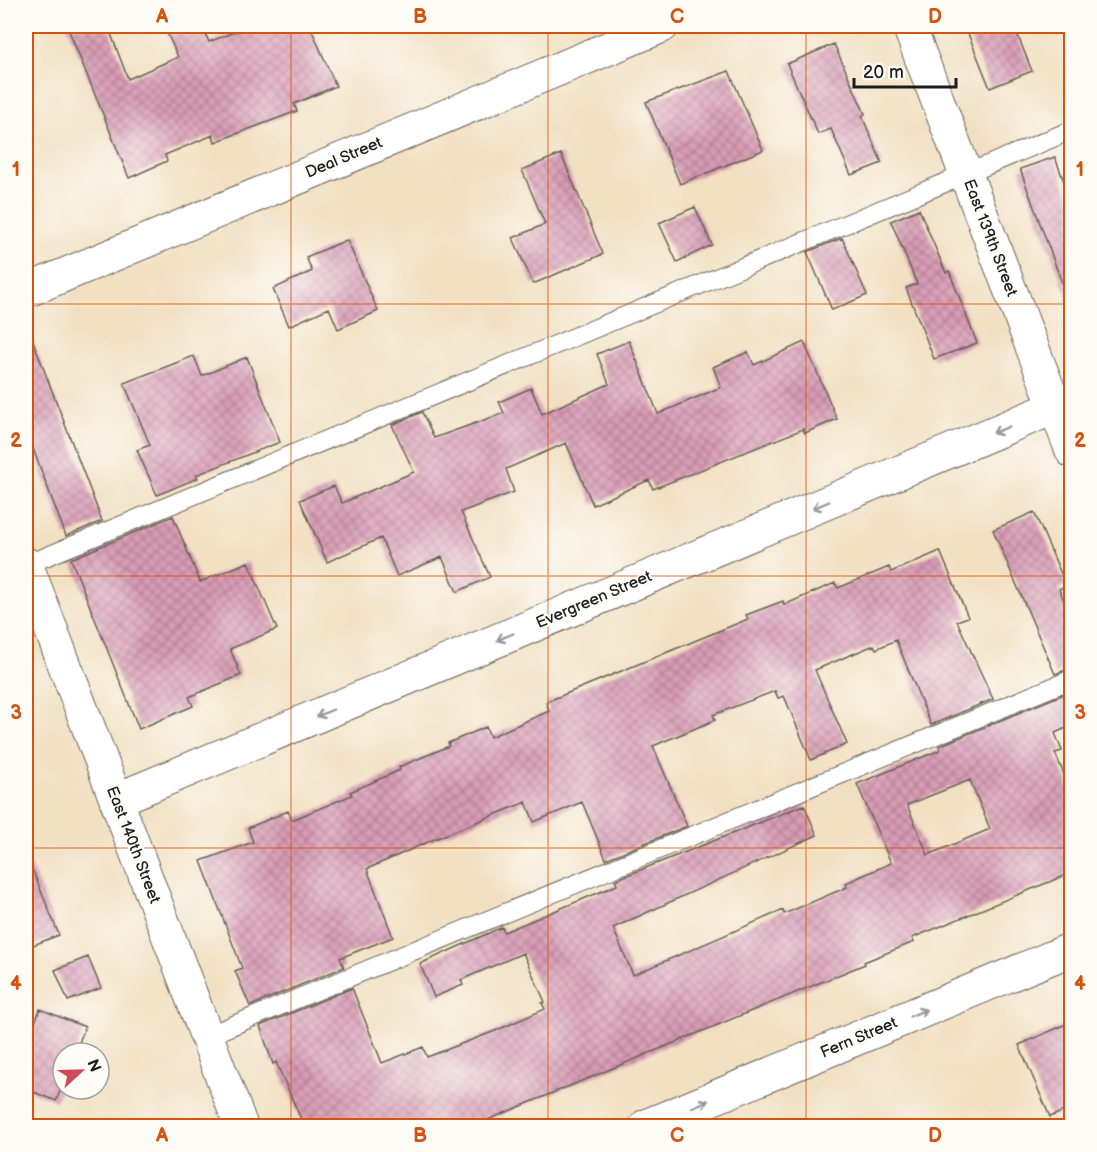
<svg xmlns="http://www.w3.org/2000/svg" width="1097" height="1152" font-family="'Balsamiq Sans',sans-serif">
<defs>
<pattern id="building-cross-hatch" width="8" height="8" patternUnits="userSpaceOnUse" patternTransform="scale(1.5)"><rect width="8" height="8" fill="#d99bb5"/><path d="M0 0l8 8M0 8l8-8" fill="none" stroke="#af7e92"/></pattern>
</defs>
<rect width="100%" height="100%" fill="#fdfcf7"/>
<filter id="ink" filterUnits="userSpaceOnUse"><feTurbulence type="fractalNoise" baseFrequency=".0167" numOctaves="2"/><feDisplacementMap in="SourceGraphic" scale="12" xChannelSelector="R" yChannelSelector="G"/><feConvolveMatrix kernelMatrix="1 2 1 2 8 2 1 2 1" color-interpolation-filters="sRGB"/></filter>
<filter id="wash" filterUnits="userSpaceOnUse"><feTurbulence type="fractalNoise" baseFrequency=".008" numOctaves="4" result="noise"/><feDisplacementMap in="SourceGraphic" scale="24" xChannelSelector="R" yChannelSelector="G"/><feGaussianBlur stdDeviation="1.35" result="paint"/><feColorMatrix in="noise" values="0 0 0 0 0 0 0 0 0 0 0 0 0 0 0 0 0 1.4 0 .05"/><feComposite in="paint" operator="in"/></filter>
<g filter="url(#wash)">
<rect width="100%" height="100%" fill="#f2e0c2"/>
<g id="blocks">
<!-- building -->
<path fill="url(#building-cross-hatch)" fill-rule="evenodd" d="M 67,26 L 108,26 L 128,79 L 178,57 L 164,26 L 202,26 L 209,42 L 249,26 L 310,26 L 336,86 L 294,104 L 297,111 L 215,142 L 213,135 L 165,155 L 167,161 L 129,178 Z
M 965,26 L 1014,26 L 1032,71 L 990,88 Z
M 834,44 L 865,114 L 862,116 L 882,163 L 851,175 L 831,129 L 818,134 L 787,64 Z
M 729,71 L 763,150 L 680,184 L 646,102 Z
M 561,154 L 603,254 L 533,284 L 513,238 L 545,224 L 522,170 Z
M 1055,157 L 1071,201 L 1071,301 L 1069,302 L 1020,169 Z
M 695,207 L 712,245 L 677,262 L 659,223 Z
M 919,209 L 946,273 L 949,271 L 977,343 L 934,359 L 906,288 L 917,284 L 891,221 Z
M 842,238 L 867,295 L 832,310 L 807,252 Z
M 347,240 L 378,311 L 338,329 L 329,308 L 289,326 L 273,289 L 312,271 L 306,257 Z
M 26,328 L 28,328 L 102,521 L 66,536 L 26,430 Z
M 629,341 L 658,414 L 721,387 L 713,367 L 748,352 L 754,365 L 804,342 L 837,419 L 805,433 L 803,429 L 653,489 L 649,480 L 593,505 L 566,443 L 506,469 L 514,492 L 461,512 L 490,577 L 457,592 L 442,557 L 397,576 L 381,538 L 327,562 L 300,500 L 334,486 L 342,503 L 414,472 L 392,425 L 422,412 L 434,438 L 504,413 L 499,402 L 531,388 L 542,414 L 609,384 L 597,354 Z
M 194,356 L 202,376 L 247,357 L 280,442 L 196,475 L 198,478 L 157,495 L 137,450 L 150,445 L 124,383 Z
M 1034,512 L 1066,585 L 1059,589 L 1071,617 L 1071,668 L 1055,674 L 993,530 Z
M 173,516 L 200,582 L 248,562 L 277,629 L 230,649 L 241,675 L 189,697 L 193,706 L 139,729 L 71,559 Z
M 940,551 L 968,617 L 957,621 L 993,699 L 931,725 L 896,640 L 876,649 L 874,645 L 815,670 L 847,744 L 811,760 L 784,696 L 778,698 L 775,691 L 713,715 L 715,720 L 653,746 L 687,826 L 606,859 L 582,802 L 534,822 L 526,802 L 430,841 L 367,869 L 393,937 L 340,958 L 344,967 L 250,1006 L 235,971 L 242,968 L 201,861 L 253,842 L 248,828 L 288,811 L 292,820 L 352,795 L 350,792 L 400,770 L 399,767 L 449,746 L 448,743 L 486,727 L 490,737 L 549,711 L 546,702 L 748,619 L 746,615 L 783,601 L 784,605 L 835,583 L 838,588 L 889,567 L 891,572 Z
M 1071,691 L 1071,726 L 1055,733 L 1062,751 L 1055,753 L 1071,791 L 1071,873 L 912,938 L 914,942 L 864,962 L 865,964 L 473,1126 L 304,1126 L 276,1062 L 273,1064 L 260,1026 L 352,988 L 382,1063 L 423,1047 L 427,1057 L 495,1031 L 545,1009 L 542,1003 L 545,1002 L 523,953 L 461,980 L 463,985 L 434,997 L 420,964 L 502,927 L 504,932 L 617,885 L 615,880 L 804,805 L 817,835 L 613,928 L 633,975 L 783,910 L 784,914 L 847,887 L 846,883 L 891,863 L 857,784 L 940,750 L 939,746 ZM 970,780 L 990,829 L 928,855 L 907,805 Z
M 26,854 L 59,935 L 26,948 Z
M 88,957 L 101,988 L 68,1001 L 55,970 Z
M 40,1009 L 85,1027 L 75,1053 L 63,1053 L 63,1084 L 56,1101 L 26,1089 L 26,1047 Z
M 1071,1022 L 1071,1108 L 1050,1117 L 1019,1045 Z"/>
</g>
</g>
<g filter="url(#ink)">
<use href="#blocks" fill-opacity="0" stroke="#676156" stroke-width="1.5"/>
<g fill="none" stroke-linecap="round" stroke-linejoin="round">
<defs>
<path id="service" d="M 26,565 L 1072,130
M 207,1036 L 1072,679"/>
<path id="minor" d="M 909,26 L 1072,451
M 26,291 L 662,26
M 26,564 L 241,1126
M 116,800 L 1072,400
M 646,1126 L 1072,949"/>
</defs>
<!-- service casing -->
<use href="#service" stroke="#676156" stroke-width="20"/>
<!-- minor casing -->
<use href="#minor" stroke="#676156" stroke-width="35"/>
<!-- service -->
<use href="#service" stroke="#fff" stroke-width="18"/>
<!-- minor -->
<use href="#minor" stroke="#fff" stroke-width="33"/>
</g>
<!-- one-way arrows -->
<defs><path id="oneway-shaft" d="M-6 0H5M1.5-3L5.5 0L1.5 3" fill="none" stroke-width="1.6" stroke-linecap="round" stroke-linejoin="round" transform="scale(1.5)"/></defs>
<g stroke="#999">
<use href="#oneway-shaft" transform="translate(1001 430) rotate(157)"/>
<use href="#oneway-shaft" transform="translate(821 505) rotate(157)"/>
<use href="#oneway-shaft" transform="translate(505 637) rotate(157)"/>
<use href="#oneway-shaft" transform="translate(325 713) rotate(157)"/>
<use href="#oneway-shaft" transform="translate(918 1013) rotate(-23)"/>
<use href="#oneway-shaft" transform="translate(700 1104) rotate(-23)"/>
</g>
</g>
<!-- grid -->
<path fill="none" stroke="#d4530e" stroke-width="1.5" stroke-opacity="0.55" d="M 291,26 L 291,1126M 548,26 L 548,1126M 806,26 L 806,1126M 26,304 L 1072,304M 26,576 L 1072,576M 26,848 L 1072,848"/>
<g text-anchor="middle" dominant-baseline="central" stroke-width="4.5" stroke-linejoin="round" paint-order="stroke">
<!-- street labels -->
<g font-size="16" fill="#1c1c1c" stroke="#fdfcf7">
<text transform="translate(344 158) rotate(-23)">Deal Street</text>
<text transform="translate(990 238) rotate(69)">East 139th Street</text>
<text transform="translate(594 600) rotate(-23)">Evergreen Street</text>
<text transform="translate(133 845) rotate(69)">East 140th Street</text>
<text transform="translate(859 1038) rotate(-23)">Fern Street</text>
</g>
</g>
<!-- margin -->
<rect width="1097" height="1152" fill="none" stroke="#fdfcf7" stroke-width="66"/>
<!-- north arrow -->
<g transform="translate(81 1071) rotate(68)"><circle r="28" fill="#fdfcf7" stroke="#a3a29f" stroke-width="1.5"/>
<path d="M0-4.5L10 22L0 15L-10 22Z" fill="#d1495b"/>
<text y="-9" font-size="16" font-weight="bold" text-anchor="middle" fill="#1c1c1c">N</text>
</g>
<!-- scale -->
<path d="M854 78v9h102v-9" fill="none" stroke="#1c1c1c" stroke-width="3"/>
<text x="863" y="78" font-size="18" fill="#1c1c1c" stroke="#fdfcf7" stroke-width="4.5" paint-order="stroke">20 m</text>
<rect x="33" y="33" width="1031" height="1086" fill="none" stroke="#d4530e" stroke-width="2"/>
<g font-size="20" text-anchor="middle" font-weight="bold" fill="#d4530e">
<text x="162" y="23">A</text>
<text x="420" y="23">B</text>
<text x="677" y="23">C</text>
<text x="935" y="23">D</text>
<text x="16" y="176">1</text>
<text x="1080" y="176">1</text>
<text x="16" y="447">2</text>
<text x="1080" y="447">2</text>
<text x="16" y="719">3</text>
<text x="1080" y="719">3</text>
<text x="16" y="990">4</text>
<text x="1080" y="990">4</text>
<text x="162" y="1142">A</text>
<text x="420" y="1142">B</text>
<text x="677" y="1142">C</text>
<text x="935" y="1142">D</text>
</g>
</svg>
